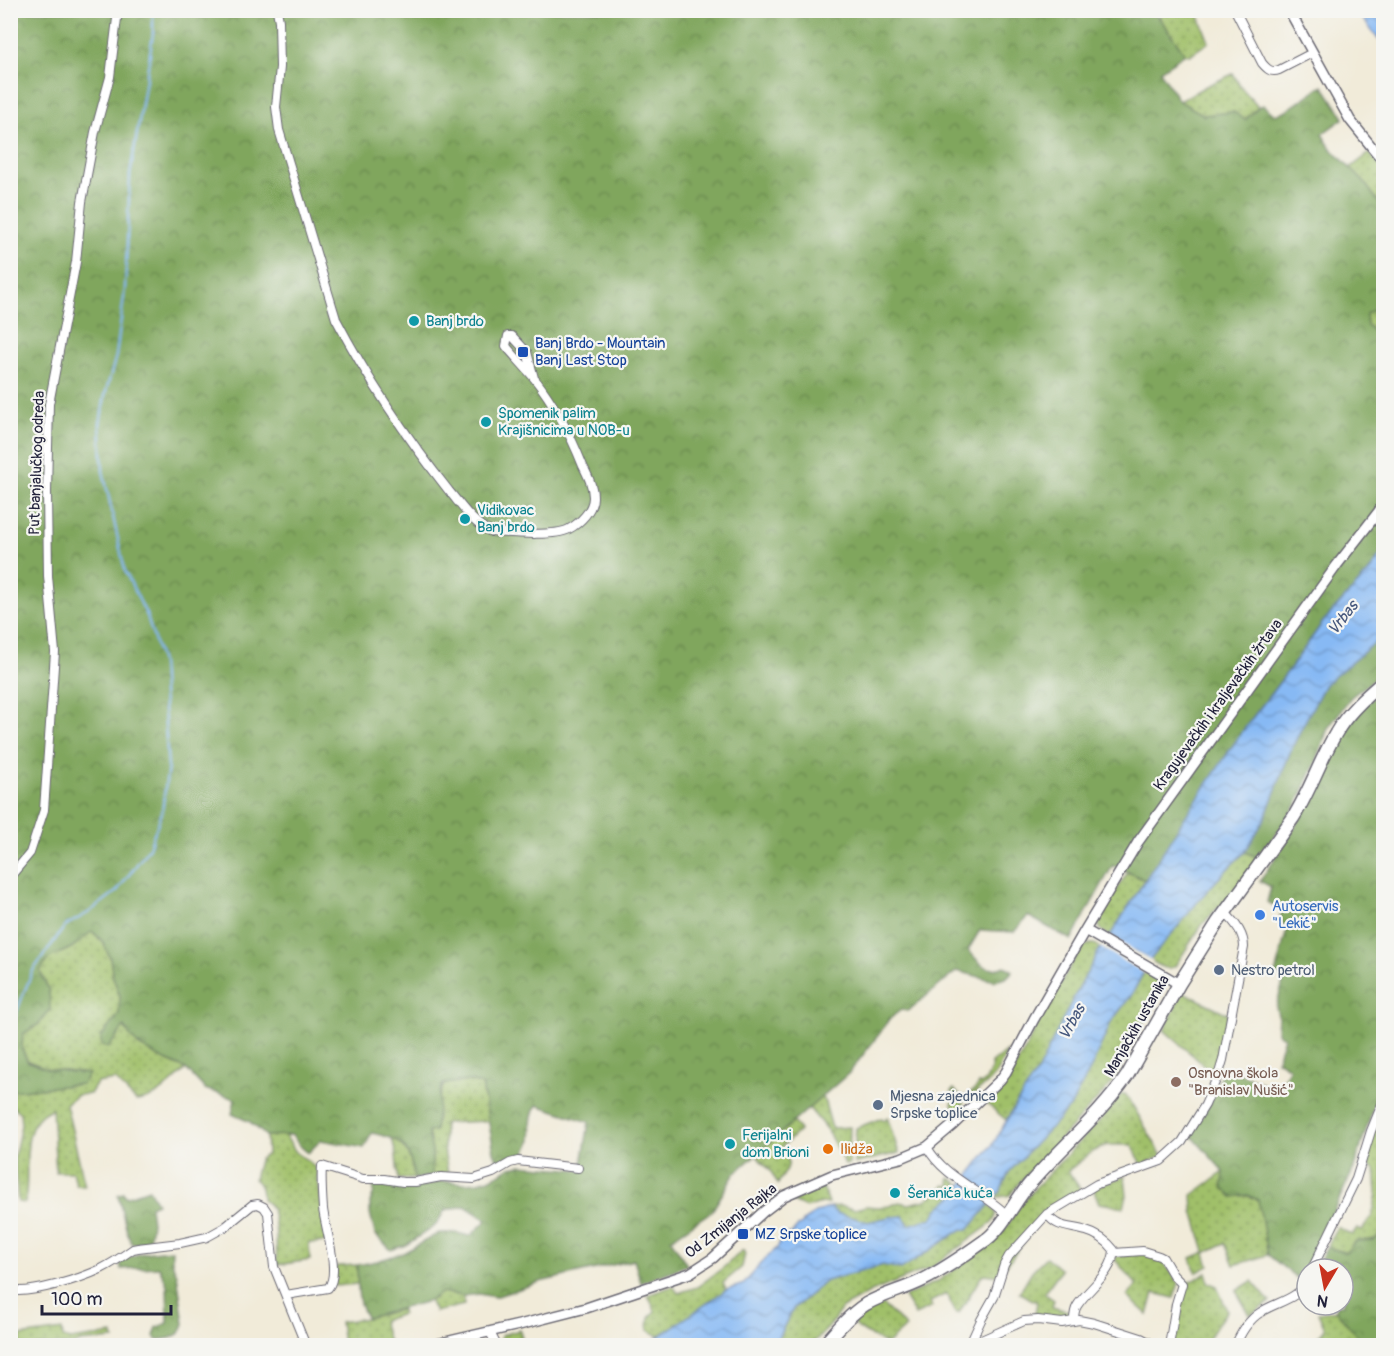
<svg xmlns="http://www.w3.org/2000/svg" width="1394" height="1356" font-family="Pangolin,sans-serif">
<defs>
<pattern id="grass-dots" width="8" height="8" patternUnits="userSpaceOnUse" patternTransform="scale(1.5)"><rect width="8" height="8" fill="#a0c069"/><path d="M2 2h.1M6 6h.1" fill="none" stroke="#829c58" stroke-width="1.8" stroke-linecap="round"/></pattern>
<pattern id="forest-crowns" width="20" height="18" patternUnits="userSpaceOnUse" patternTransform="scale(1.5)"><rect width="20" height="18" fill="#80a65d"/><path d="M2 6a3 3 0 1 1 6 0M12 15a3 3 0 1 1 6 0" fill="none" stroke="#68874e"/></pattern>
<pattern id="water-waves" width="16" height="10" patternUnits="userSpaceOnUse" patternTransform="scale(1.5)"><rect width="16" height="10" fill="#87b9f4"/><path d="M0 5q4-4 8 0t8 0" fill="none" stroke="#6e96c7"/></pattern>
</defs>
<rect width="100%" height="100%" fill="#f6f6f2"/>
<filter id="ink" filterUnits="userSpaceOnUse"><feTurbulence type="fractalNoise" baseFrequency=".0167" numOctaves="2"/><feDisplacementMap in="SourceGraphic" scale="12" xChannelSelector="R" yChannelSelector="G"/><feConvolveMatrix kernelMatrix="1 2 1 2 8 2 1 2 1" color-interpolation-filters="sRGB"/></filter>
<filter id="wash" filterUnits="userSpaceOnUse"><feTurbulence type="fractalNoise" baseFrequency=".008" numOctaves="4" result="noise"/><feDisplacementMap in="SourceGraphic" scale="24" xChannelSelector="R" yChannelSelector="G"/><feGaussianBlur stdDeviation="1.35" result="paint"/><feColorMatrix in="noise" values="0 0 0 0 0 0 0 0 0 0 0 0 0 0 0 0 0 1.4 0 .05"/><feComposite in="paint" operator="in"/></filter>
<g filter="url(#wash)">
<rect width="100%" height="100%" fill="#f1ebd9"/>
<!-- grass -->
<path fill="url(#grass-dots)" stroke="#617152" stroke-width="1.5" d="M 1163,11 L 1176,11 L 1176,13 L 1197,11 L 1209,42 L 1190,55 L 1185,54 L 1159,17 L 1163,13 Z
M 1233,74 L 1242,88 L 1258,107 L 1245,120 L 1234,112 L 1204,115 L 1179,101 L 1206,86 Z
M 1370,153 L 1383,168 L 1383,208 L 1364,182 L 1350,168 Z
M 1383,305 L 1383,356 L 1380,355 L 1379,337 L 1367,325 L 1366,314 Z
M 1245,852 L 1255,856 L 1258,861 L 1226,901 L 1215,910 L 1202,925 L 1175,966 C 1166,972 1159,965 1150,960 C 1180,922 1210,885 1245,852 Z
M 1128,872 L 1145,880 L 1110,936 L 1101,930 L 1098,923 L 1100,914 Z
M 91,931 L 103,941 L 110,958 L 113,977 L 120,996 L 119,1014 L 101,1037 L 115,1040 L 124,1026 C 135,1047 164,1060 186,1069 C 170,1084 158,1099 136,1101 L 115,1080 L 97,1083 L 90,1094 L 77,1095 L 66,1104 L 85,1186 L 76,1185 L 73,1172 L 56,1172 L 52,1109 C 16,1122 31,1174 25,1203 L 18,1202 L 14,1158 L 21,1125 L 20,1113 L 11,1105 L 11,1091 L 82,1084 L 88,1074 L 49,1069 L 28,1061 L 22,1049 L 22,1034 L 39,1024 L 49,991 L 40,971 L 49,957 L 71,948 Z
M 1090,944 L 1094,944 L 1101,947 L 1069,1007 L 1038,1071 L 1006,1120 L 986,1103 C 1014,1079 1026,1046 1043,1014 C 1054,992 1068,971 1080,950 L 1084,946 Z
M 1144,972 C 1152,977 1162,980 1161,991 L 1129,1047 L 1124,1061 L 1119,1073 L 1106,1090 L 1019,1183 L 1010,1195 L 993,1198 L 1000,1192 L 1009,1172 L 1070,1107 L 1090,1070 L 1111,1022 L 1132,994 Z
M 1183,992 L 1228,1014 L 1220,1056 L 1215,1075 L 1164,1030 Z
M 1008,1050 L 995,1076 L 969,1099 L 967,1098 L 962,1102 L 964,1104 L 960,1108 L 955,1109 L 953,1107 L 952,1103 L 956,1099 L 951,1091 L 954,1089 L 958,1094 L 965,1097 C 970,1092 976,1091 979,1084 L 980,1085 C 988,1079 992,1072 992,1063 Z
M 470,1081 L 482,1084 L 489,1121 L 444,1123 L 444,1150 L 448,1173 L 432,1176 L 432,1151 L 427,1132 L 444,1084 Z
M 1121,1094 L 1125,1094 L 1129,1099 L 1162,1156 L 1142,1165 L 1132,1145 L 1107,1145 L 1092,1152 L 1068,1171 L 1081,1190 L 1059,1202 L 1045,1212 L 999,1276 L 985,1274 L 982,1275 L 959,1313 L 956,1313 L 946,1294 L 930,1302 L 932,1307 L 915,1315 L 904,1297 L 938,1281 L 993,1243 L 1005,1229 L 1020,1206 L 1034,1189 L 1107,1113 Z
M 823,1096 L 832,1128 L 850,1127 L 849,1164 L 845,1165 L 827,1130 L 809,1108 Z
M 1383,1110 L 1383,1234 L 1373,1240 L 1355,1241 L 1346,1253 L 1327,1247 L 1337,1227 L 1352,1235 L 1357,1228 L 1362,1230 L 1372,1217 L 1377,1193 L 1375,1169 L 1364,1163 L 1374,1128 Z
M 887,1117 L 899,1153 L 855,1163 L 854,1160 L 856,1128 L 882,1118 L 884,1121 Z
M 793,1122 L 800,1130 L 782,1147 C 783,1152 788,1156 788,1161 C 790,1169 781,1177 778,1184 L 770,1170 L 760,1160 L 756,1154 Z
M 285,1135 C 289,1141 292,1147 296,1152 C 303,1159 313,1161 317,1171 L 326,1242 L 309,1243 L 310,1260 L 276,1265 C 277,1253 277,1214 269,1205 C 268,1204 263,1200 262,1199 C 262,1190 261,1184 254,1179 L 259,1160 L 267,1154 L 266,1136 Z
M 392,1138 C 410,1150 410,1159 415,1179 L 398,1179 L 396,1155 Z
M 1224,1172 L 1223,1188 L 1259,1200 L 1268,1255 L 1234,1265 L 1225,1243 L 1205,1253 L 1209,1266 L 1196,1273 L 1191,1258 L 1205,1252 L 1193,1211 L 1192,1195 Z
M 1125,1176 L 1127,1196 L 1124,1207 L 1099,1203 L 1093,1188 Z
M 950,1178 L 961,1185 L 954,1195 L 938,1209 L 932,1218 L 909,1225 L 890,1217 L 868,1222 L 835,1213 L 831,1207 L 839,1206 L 855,1209 L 866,1206 L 878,1207 L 890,1206 L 899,1202 L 909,1204 L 926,1200 L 945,1185 L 947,1187 L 951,1184 L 949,1181 Z
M 823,1187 L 829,1204 L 821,1203 L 806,1208 L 791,1201 Z
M 989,1205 L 996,1212 L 995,1218 L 992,1223 L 932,1267 L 871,1292 L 842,1308 L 829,1327 L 811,1345 L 774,1346 L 793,1309 L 826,1281 L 883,1265 L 917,1259 L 962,1229 L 968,1230 Z
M 743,1250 L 745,1254 L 742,1267 L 723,1283 L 726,1290 L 682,1321 L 659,1336 L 648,1330 L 649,1318 L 655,1311 L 648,1295 L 673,1286 L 678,1293 L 697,1287 L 724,1267 Z
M 1143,1253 L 1162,1261 L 1179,1283 L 1174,1298 L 1154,1293 L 1148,1315 L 1127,1296 L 1137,1285 L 1115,1260 L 1117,1256 Z
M 1046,1257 L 1061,1270 L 1044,1293 L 1054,1300 L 1052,1307 L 1071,1312 L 1066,1318 L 1032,1316 L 1035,1313 L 1037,1302 L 1019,1293 L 1032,1271 Z
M 357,1265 L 358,1284 L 335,1286 L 336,1268 L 338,1266 Z
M 1207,1273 L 1208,1282 L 1217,1286 L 1227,1311 L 1219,1322 L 1205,1345 L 1173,1346 L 1183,1290 L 1189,1282 Z
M 1252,1281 L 1270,1302 L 1250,1315 L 1236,1291 Z
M 442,1292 L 463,1296 L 464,1305 L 435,1312 L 429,1301 Z
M 883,1305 L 906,1327 L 886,1345 C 874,1336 862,1334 852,1322 L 874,1309 Z
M 402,1309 L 402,1314 L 382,1321 L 390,1345 L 343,1345 L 340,1322 L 367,1318 Z
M 1336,1310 L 1361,1341 L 1368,1345 L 1325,1345 L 1316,1338 L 1325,1329 L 1318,1313 Z
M 62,1330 L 63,1338 L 71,1340 L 113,1334 L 114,1339 L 81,1342 L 74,1345 L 19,1346 L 20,1336 Z
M 520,1330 L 524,1345 L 502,1345 L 500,1339 L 502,1335 Z"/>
<!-- forest -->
<path fill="url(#forest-crowns)" stroke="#51644c" stroke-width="1.5" d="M 11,11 L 1146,11 L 1159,17 L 1185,54 L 1160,71 L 1179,101 L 1204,115 L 1234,112 L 1245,120 L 1258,107 L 1263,105 L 1275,115 L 1287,110 L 1323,85 L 1344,118 L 1322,134 L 1330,147 L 1364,182 L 1383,208 L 1383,305 L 1366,314 L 1367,325 L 1379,337 L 1380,355 L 1383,356 L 1383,551 L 1369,572 L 1323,622 L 1292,666 L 1244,729 L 1145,880 L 1113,865 L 1071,940 L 1028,916 L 1014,932 L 980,930 L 968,950 C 980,963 986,974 1005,966 L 1013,971 L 1006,978 L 995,981 L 957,971 L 908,1011 L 901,1010 L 889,1019 L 880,1033 L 849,1073 L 735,1173 L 712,1211 L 671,1239 L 687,1265 L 641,1283 L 634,1260 L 540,1282 L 495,1297 L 479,1294 L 463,1296 L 442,1292 L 429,1301 L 367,1318 C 356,1305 358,1282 357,1265 L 377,1261 L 403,1253 L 439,1233 L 455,1233 L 470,1236 L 487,1220 L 465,1206 L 445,1210 L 436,1225 L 406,1245 L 391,1250 L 375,1234 L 370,1213 L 370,1202 L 374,1192 L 373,1184 L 386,1183 L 401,1186 L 422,1186 L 441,1181 L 465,1183 L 478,1182 L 489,1179 L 501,1173 L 510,1167 L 521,1165 L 581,1170 L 589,1122 L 537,1105 C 528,1118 533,1126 531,1140 C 529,1147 525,1153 522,1159 C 513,1158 506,1161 497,1159 L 494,1152 L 482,1085 L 470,1081 L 443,1084 L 440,1092 L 435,1131 L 428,1132 L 432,1151 L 432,1176 L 415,1179 C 407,1145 407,1141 372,1133 L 364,1148 L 321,1140 L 308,1153 L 299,1145 L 292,1135 L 266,1136 L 250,1122 L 232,1114 L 235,1099 L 205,1089 L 186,1069 L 161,1058 L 138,1045 L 129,1035 L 124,1027 L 108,1048 L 101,1045 L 101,1037 L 119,1014 L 120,996 L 113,977 L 110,958 L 103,942 L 92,931 C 85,937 79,943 71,948 C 54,958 52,950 40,971 L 49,991 L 50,1010 L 39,1024 L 23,1034 L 22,1049 L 28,1062 L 49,1069 L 89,1074 L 82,1084 L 11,1091 Z
M 1383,636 L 1383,672 L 1351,697 L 1328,728 L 1317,760 L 1297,804 L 1258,861 L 1255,856 L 1245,852 L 1264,820 L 1290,752 L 1301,729 L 1325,684 Z
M 1383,689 L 1383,1085 L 1372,1111 L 1354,1168 L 1315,1250 L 1302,1282 L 1268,1255 L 1258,1200 L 1247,1195 L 1233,1197 L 1223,1188 L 1224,1172 L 1191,1135 L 1214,1096 L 1223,1068 L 1244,1075 L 1277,1090 L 1290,1068 L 1277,1060 L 1284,1037 L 1277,1033 L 1278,1015 L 1276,1007 L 1284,979 L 1275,974 L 1288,926 L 1279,922 L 1282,909 L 1267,902 L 1271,887 L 1260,881 L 1297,824 L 1342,732 L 1359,710 Z
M 149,1189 L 157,1203 L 150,1206 L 152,1223 L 149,1241 L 132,1244 L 127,1232 L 118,1195 L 123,1193 L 126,1197 Z
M 1383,1234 L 1383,1345 L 1368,1345 L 1361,1341 L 1336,1310 L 1337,1305 L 1343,1305 L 1343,1269 L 1318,1269 L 1316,1268 L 1327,1247 L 1346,1253 L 1355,1241 L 1373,1240 Z
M 172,1250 C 171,1259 172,1266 177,1274 L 184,1324 L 180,1333 L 171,1338 L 157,1340 L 154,1336 L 157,1327 L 168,1323 L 167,1285 L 159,1267 L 121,1269 L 120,1262 C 136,1252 153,1252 172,1250 Z"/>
<!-- water -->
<path fill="url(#water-waves)" stroke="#546e98" stroke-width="1.5" d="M 1357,11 L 1375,11 L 1378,12 L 1383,13 L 1383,41 L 1378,39 Z
M 1383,551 L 1383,636 L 1325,684 L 1301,729 L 1290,752 L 1264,820 L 1245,852 L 1231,865 L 1205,893 L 1150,960 L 1132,994 L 1111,1022 L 1090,1070 L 1070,1107 L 1009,1172 L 1000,1192 L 993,1198 L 989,1205 L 968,1230 L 962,1229 L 901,1269 L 883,1265 L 826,1281 L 793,1309 L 774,1345 L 646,1346 L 726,1290 L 744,1284 L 761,1263 L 778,1247 L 780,1240 L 785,1235 L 792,1233 L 798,1226 L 802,1224 L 804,1220 L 817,1212 L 831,1207 L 836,1213 L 868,1222 L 890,1217 L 903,1216 L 909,1225 L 932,1218 L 938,1209 L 954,1195 L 993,1144 L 1016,1104 L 1038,1071 L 1069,1007 L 1101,947 L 1110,936 L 1187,814 L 1244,729 L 1292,666 L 1323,622 L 1369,572 Z"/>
<!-- pier -->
<path fill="#f1ebd9" d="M 1107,935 L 1153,961 L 1146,974 L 1098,946 Z"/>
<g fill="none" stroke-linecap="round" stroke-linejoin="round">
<!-- stream -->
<path stroke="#87b9f4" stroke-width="2" d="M 10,1029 L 32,972 L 65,926 L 88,913 L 117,891 L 149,848 L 162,812 L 168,767 L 161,662 L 147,616 L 125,571 L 103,471 L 100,424 L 105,395 L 116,356 L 125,289 L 130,175 L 147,74 L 153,33 L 153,10"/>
</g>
</g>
<g filter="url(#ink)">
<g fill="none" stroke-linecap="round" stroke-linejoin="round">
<defs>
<path id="minor" d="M 277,10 L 279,21 L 280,67 L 276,107 L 279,130 L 336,319 C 367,378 407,438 449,491 C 461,505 473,524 491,532 C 509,533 555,537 569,529 C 580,523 593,510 593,497 C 593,486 588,476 583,466 C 571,436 554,403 534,378 C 525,367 515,357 506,346 L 508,336 L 512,336 L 527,352 L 534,378
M 1235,10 L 1262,63 C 1267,69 1271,73 1279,70 L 1312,53
M 10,877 L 30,853 L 44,810 L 55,652 L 48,576 L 47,492 L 49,404 L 76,262 L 82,202 L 95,132 L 110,77 L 118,10
M 927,1147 C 944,1178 983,1191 1007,1215
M 1047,1214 C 1057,1229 1071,1226 1086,1231 C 1097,1234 1107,1241 1114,1250 C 1113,1274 1088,1288 1077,1306 C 1074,1311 1074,1316 1074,1321
M 1114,1253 L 1143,1251 L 1159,1256 L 1163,1258 L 1173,1275 L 1182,1284 L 1176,1304 L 1169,1346
M 1312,1269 L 1356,1179 L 1371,1131 L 1384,1099
M 10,1290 C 30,1295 82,1278 101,1269 C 113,1263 123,1256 133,1249 L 138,1248 L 180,1243 L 207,1237 L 225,1227 L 252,1205 L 258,1204 L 264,1207 L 268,1213 L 274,1267 L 306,1346
M 286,1295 L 328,1288 C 341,1274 325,1227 323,1209 C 322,1195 321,1180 322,1166 L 363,1179 L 384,1179 L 403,1182 L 415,1182 L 441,1177 L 474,1179 L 493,1173 L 510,1163 L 518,1161 L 578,1168
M 490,1332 L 497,1346
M 970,1344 L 981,1320 L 994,1297 L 1004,1265 L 1009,1256 L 1047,1214 L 1097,1184 L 1161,1161 L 1182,1142 L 1205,1105 L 1219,1073 L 1223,1060 L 1244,947 C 1244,933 1235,922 1224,912
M 968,1346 L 1024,1321 L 1038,1320 L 1062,1323 L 1079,1320 L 1094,1323 L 1141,1338 L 1156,1346
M 1235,1346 C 1241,1333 1248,1320 1261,1312 C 1276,1302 1299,1299 1307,1281"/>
<path id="tertiary" d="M 1289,10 L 1350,120 L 1384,162
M 1085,930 L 1179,984
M 428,1346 L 519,1325 L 586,1308 L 690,1273 L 713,1258 L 763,1212 L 784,1196 L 832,1175 L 901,1158 L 927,1147 L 953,1125 L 1000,1080 L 1006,1072 L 1034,1019 L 1085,930 L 1138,842 L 1337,565 L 1379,511 L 1384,502"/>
<path id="primary" d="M 823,1346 C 836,1331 849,1315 866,1304 C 883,1294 903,1290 921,1281 C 944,1270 966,1254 987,1239 C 1004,1226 1016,1198 1032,1181 C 1063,1146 1100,1115 1127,1076 L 1179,984 L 1218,922 L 1293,818 C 1310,791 1320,760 1336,733 C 1347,713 1366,696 1384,681"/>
</defs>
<!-- minor casing -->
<use href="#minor" stroke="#6a6872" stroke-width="10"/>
<!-- tertiary casing -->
<use href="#tertiary" stroke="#6a6872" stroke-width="12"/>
<!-- primary casing -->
<use href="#primary" stroke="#6a6872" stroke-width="15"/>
<!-- minor -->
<use href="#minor" stroke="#fff" stroke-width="8"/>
<!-- tertiary -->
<use href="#tertiary" stroke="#fff" stroke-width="9"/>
<!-- primary -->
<use href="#primary" stroke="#fff" stroke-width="12"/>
</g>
</g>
<!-- markers -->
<g fill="#0f9aa8" stroke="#f6f6f2" stroke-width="2">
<circle cx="414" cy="321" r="6"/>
<circle cx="486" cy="422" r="6"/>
<circle cx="465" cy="519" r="6"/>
<circle cx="730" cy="1144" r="6"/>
<circle cx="895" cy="1193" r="6"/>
</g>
<g fill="#1a4fb4" stroke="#f6f6f2" stroke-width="2">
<rect x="517" y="346" width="12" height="12" rx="3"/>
<rect x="737" y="1228" width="12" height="12" rx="3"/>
</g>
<circle fill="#3f7fe0" stroke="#f6f6f2" stroke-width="2" cx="1260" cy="915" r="6"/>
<g fill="#5c6f8a" stroke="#f6f6f2" stroke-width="2">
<circle cx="1219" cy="970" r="6"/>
<circle cx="878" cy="1105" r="6"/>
</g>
<circle fill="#8d6e63" stroke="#f6f6f2" stroke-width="2" cx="1176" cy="1082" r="6"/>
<circle fill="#e8710a" stroke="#f6f6f2" stroke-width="2" cx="828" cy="1149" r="6"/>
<g text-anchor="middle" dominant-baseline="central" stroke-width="4.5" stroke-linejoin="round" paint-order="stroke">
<!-- culture labels -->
<g font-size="15" fill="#0d838f" stroke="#f6f6f2" text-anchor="start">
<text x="426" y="321">Banj brdo</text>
<text x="498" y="413">Spomenik palim<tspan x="498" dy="17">Krajišnicima u NOB-u</tspan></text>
<text x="477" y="510">Vidikovac<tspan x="477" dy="17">Banj brdo</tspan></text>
<text x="742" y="1135">Ferijalni<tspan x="742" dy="17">dom Brioni</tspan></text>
<text x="907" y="1193">Šeranića kuća</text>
</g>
<!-- transit labels -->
<g font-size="15" fill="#164399" stroke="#f6f6f2" text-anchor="start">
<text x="535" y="343">Banj Brdo - Mountain<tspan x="535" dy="17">Banj Last Stop</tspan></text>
<text x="755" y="1234">MZ Srpske toplice</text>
</g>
<!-- street labels -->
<g font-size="15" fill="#22223b" stroke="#f6f6f2">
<text transform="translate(37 463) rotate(-88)">Put banjalučkog odreda</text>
<text transform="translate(1218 705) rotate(-54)">Kragujevačkih i kraljevačkih žrtava</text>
<text transform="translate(1137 1026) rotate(-60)">Manjačkih ustanika</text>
<text transform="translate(731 1221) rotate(-38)">Od Zmijanja Rajka</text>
</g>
<!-- shop labels -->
<g font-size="15" fill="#366cbe" stroke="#f6f6f2" text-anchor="start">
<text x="1272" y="906">Autoservis<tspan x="1272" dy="17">"Lekić"</tspan></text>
</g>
<!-- service labels -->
<g font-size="15" fill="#4e5e75" stroke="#f6f6f2" text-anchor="start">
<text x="1231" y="970">Nestro petrol</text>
<text x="890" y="1096">Mjesna zajednica<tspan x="890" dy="17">Srpske toplice</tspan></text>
</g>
<!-- education labels -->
<g font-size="15" fill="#785e54" stroke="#f6f6f2" text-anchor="start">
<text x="1188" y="1073">Osnovna škola<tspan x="1188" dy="17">"Branislav Nušić"</tspan></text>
</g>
<!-- food labels -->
<g font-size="15" fill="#c56008" stroke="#f6f6f2" text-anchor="start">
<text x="840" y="1149">Ilidža</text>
</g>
<!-- water labels -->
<g font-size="16" font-style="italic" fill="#45577c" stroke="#f6f6f2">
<text transform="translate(1343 618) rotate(-52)">Vrbas</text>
<text transform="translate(1072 1022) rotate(-61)">Vrbas</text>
</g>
</g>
<!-- margin -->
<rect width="1394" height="1356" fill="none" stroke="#f6f6f2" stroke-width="36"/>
<!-- north arrow -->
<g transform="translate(1325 1287) rotate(190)"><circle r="28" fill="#f6f6f2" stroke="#a1a1a9" stroke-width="1.5"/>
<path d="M0-4.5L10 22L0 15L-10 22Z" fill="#c8321e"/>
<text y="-9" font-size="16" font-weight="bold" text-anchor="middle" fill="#22223b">N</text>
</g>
<!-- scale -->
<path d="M42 1305v9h129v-9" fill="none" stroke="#22223b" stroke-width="3"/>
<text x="51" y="1305" font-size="18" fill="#22223b" stroke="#f6f6f2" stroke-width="4.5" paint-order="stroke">100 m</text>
</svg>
